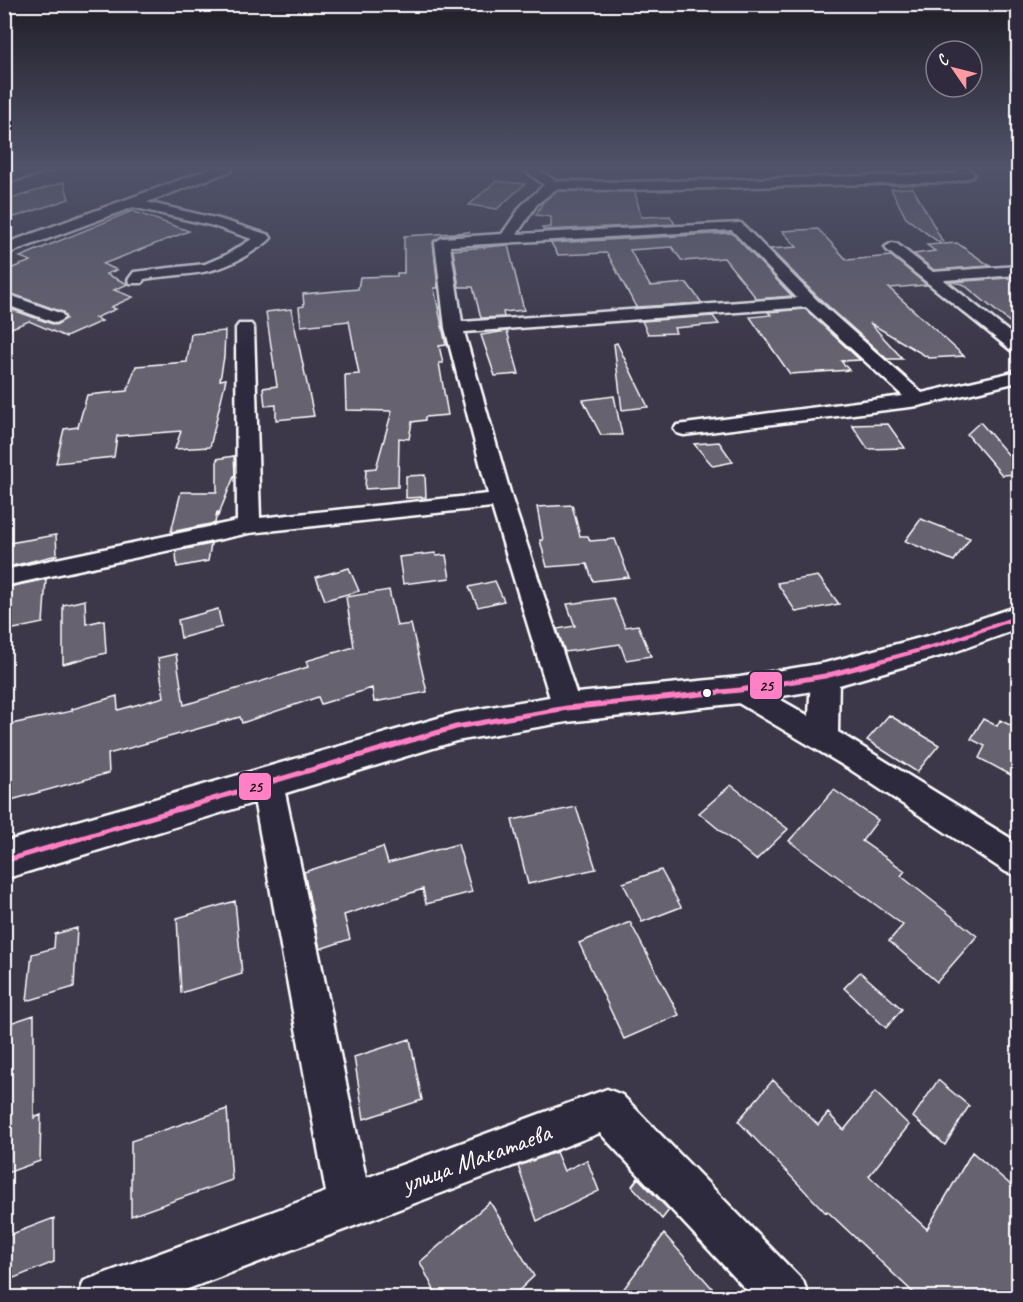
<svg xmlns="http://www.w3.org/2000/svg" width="1023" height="1302" font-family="Caveat,sans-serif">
<rect width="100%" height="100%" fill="#3c3749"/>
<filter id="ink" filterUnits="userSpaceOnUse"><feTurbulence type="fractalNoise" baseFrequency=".0167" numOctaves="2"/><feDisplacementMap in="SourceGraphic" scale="12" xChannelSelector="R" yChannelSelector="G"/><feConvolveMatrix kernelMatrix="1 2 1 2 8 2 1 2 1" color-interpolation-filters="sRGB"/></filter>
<g filter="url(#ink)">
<!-- building -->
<path fill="#666270" stroke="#fff" stroke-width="1.5" d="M 496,181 L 525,184 L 497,209 L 469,205 Z
M 64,182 L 69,199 L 15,217 L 4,213 L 4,201 Z
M 913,188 L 944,244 L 957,243 L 990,266 L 934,270 L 914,254 L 935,251 L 927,245 L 941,244 L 906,218 L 891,189 Z
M 557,191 L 635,192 L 641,217 L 670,216 L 675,224 L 544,230 L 542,228 L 551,227 L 551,217 L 536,215 L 543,202 Z
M 132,211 L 189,231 L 103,264 L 117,270 L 106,274 L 128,284 L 114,290 L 133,297 L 111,307 L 116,309 L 95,318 L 102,321 L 66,337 L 29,321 L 4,331 L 4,307 L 55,325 L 66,319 L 63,312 L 4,291 L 4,271 L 31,261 L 20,257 Z
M 818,229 L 847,260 L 891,256 L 927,285 L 889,288 L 964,356 L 929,358 L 870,323 L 903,359 L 887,359 L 818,297 L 770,249 L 797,247 L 782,231 Z
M 470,232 L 442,236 L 433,242 L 438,288 L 434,288 L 446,345 L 439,346 L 443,363 L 439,363 L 448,415 L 425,417 L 425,420 L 412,422 L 409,439 L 399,438 L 398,487 L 365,489 L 366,469 L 376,468 L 392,411 L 346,410 L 345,375 L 359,374 L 349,321 L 301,326 L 299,307 L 304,306 L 303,294 L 358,289 L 360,277 L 397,276 L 397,273 L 404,273 L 404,236 Z
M 732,233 L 792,296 L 757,299 L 724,258 L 682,261 L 672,247 L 630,250 L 650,286 L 687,283 L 702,303 L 636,307 L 607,253 L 558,255 L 551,243 Z
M 508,245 L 524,310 L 503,312 L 504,317 L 481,318 L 473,287 L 459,287 L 453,250 Z
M 1008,278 L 1018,285 L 1018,329 L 963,284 L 950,282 Z
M 291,309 L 314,416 L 276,420 L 276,405 L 265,406 L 263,388 L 277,386 L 266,312 Z
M 805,309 L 860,360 L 841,361 L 849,370 L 790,374 L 750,317 L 771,315 L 768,312 Z
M 713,316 L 719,324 L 674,328 L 676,333 L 648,334 L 642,321 Z
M 225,331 L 224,357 L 220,380 L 226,379 L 210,447 L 175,449 L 181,431 L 117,436 L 114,457 L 56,463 L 64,429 L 78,427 L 87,395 L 127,391 L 136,366 L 187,362 L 191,334 Z
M 507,331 L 519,374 L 495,376 L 481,335 Z
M 617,343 L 648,407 L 622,410 L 614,344 Z
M 614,396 L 622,435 L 601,435 L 583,400 Z
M 980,422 L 1018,466 L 1018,474 L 1002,475 L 967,434 Z
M 888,424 L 905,448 L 868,449 L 852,425 Z
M 719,442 L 733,462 L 713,466 L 694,444 Z
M 234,456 L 235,474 L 218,516 L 217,512 L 215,523 L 171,532 L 181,492 L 217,492 L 217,459 Z
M 425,475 L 426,497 L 406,498 L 406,476 Z
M 572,505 L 580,536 L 588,536 L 590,541 L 615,539 L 629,577 L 593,581 L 587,564 L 547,567 L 540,540 L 543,540 L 537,507 Z
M 921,519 L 970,538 L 954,561 L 905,541 Z
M 56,535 L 57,555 L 4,568 L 4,544 Z
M 211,544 L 208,561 L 177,567 L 176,551 Z
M 435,553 L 436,556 L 446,555 L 450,578 L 403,584 L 399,557 Z
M 349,568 L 359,591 L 325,600 L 316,577 Z
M 818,576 L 839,604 L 796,612 L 777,583 Z
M 46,579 L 43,623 L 4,631 L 9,587 Z
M 495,581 L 504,601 L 478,607 L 469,587 Z
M 389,590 L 397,626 L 411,624 L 427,692 L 374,702 L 372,688 L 321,704 L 318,697 L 242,723 L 240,717 L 108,754 L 109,773 L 4,802 L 4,742 L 7,725 L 72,711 L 72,709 L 117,696 L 118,710 L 164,697 L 158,658 L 176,654 L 184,705 L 308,667 L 306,661 L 354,647 L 346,597 Z
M 613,598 L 625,627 L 638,625 L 651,656 L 626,660 L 620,644 L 565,652 L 557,629 L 575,626 L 567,604 Z
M 85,600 L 86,624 L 104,620 L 106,653 L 63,664 L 63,605 Z
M 218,609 L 222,627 L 181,638 L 178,620 Z
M 889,715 L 939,745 L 917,772 L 867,740 Z
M 983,719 L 997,726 L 1000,720 L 1018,729 L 1018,779 L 979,758 L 985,746 L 971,739 Z
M 731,785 L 788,829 L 756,860 L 699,813 Z
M 834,790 L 878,820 L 862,841 L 905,871 L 901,876 L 977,936 L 937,982 L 889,941 L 903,925 L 789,841 Z
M 576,807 L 596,869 L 528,884 L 512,820 Z
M 458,844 L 472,892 L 426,904 L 423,889 L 344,915 L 350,939 L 320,949 L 304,872 L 383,847 L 388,863 Z
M 661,870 L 681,907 L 642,922 L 623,883 Z
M 235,901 L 242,974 L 181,993 L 177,918 Z
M 630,922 L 679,1015 L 624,1039 L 579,943 Z
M 77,928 L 74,987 L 27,1001 L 32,954 L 54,948 L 55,934 Z
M 860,972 L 902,1009 L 886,1028 L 844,988 Z
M 34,1015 L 34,1118 L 41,1115 L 40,1161 L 4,1174 L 4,1025 Z
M 410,1039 L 422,1100 L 364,1119 L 354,1057 Z
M 773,1080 L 818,1125 L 828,1113 L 844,1130 L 875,1092 L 909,1125 L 869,1176 L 927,1229 L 972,1152 L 1018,1191 L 1018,1290 L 1014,1298 L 919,1298 L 827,1211 L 826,1213 L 738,1121 Z
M 938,1080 L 969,1106 L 945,1145 L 913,1117 Z
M 227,1109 L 232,1180 L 131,1216 L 131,1141 Z
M 556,1152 L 564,1171 L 587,1160 L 599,1191 L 537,1221 L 518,1166 Z
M 638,1178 L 669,1210 L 662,1219 L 632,1186 Z
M 490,1202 L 534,1276 L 511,1298 L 438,1298 L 420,1262 Z
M 54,1218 L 54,1262 L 4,1282 L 4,1237 Z
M 664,1234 L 721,1298 L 617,1298 Z"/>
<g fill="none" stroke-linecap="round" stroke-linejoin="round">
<defs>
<path id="minor" d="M 31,168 L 51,168 L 49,171 L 4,183 L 4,175 Z
M 522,168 L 536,168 L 556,181 L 625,182 L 952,174 L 958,173 L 954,168 L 968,168 L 974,174 L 972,177 L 952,182 L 625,190 L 556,189 L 537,204 L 517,234 L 741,223 L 816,299 L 922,393 L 1018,371 L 1018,382 L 918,406 L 684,435 L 677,433 L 674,429 L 677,425 L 903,396 L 806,307 L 464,332 L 512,499 L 581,708 L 577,716 L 567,719 L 557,716 L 553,708 L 492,507 L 249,533 L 4,586 L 4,570 L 237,521 L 236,328 L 239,324 L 251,324 L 254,328 L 260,518 L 488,494 L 445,328 L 435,242 L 442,238 L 502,234 L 522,205 L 544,185 ZM 732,230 L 797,298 L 462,322 L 450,246 Z
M 133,199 L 219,219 L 269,235 L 271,238 C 266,244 259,247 252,252 C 212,278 188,272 144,279 L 142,283 L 130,283 L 128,280 L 134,272 L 205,264 L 226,255 L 252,239 L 210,225 L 128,206 L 126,203 L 128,200 Z
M 892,243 L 897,244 L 933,272 L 1018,266 L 1018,275 L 944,280 L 1018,339 L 1018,352 L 1012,351 L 887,250 L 885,247 Z
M 4,293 L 62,314 L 64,318 L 56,323 L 4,304 Z
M 825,666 L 835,669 L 839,676 L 838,732 L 1018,843 L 1018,876 L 1006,872 L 851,770 L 730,698 L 726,690 L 730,682 L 740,679 L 750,682 L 809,716 L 811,676 L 815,669 Z
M 267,770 L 278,774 L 283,783 L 366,1178 L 607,1089 L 622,1095 L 803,1281 L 809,1298 L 754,1298 L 600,1133 L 164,1298 L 78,1298 L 84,1281 L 326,1192 L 251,783 L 256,774 Z"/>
<path id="primary" d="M 212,168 L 233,168 L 231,171 L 4,255 L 4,244 Z
M 1018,606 L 1018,629 L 954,652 L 825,689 L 740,703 L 567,722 L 456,741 L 4,879 L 4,842 L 456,713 L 567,694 L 740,677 L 825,663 L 935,634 Z"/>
</defs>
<!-- minor casing -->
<use href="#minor" stroke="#fff" stroke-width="5"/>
<!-- primary casing -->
<use href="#primary" stroke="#fff" stroke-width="5"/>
<!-- minor -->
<use href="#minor" fill="#2f2a3d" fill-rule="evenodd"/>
<!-- primary -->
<use href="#primary" fill="#2f2a3d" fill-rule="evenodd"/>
<defs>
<path id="bus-1-far1" d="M 869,664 L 942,644 L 1018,617"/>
<path id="bus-1" d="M 4,861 L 456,727 L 567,708 L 740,690 L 825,676 L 874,663"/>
</defs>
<!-- bus-1-far1 casing -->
<use href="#bus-1-far1" stroke="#2f2a3d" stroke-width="8"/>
<!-- bus-1 casing -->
<use href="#bus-1" stroke="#2f2a3d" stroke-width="10"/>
<!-- bus-1-far1 -->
<use href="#bus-1-far1" stroke="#ff80c5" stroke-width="4"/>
<!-- bus-1 -->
<use href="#bus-1" stroke="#ff80c5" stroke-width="5"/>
</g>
</g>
<!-- sky -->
<linearGradient id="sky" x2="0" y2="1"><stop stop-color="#211e28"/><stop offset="0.48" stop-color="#50536a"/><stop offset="1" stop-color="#50536a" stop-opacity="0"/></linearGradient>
<rect width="1023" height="350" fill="url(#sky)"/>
<!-- markers -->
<circle fill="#fff" stroke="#2f2a3d" stroke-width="2" cx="707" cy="693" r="5"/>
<g text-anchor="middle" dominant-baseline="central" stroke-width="5" stroke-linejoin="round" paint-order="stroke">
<!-- near-street labels -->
<g font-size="26" fill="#fff" stroke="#2f2a3d">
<text transform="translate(476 1158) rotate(-20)">улица Макатаева</text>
</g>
</g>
<g stroke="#2f2a3d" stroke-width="2">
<rect x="749" y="671" width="34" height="29" rx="6" fill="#ff80c5"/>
<rect x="238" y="772" width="34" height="29" rx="6" fill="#ff80c5"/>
</g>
<g font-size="16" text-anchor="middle" font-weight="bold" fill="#111">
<text x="766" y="691">25</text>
<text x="255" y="792">25</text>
</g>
<!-- margin -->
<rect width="1023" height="1302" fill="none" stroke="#2f2a3d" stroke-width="24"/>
<rect x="12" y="12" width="999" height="1278" fill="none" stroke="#fff" stroke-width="2" filter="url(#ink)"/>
<!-- north arrow -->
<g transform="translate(954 69) rotate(305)"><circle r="28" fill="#2f2a3d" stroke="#827f8b" stroke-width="1.5"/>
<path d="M0-4.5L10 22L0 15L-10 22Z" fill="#ff9aa2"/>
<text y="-9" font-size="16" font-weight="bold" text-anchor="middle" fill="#ffffff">С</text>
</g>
</svg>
